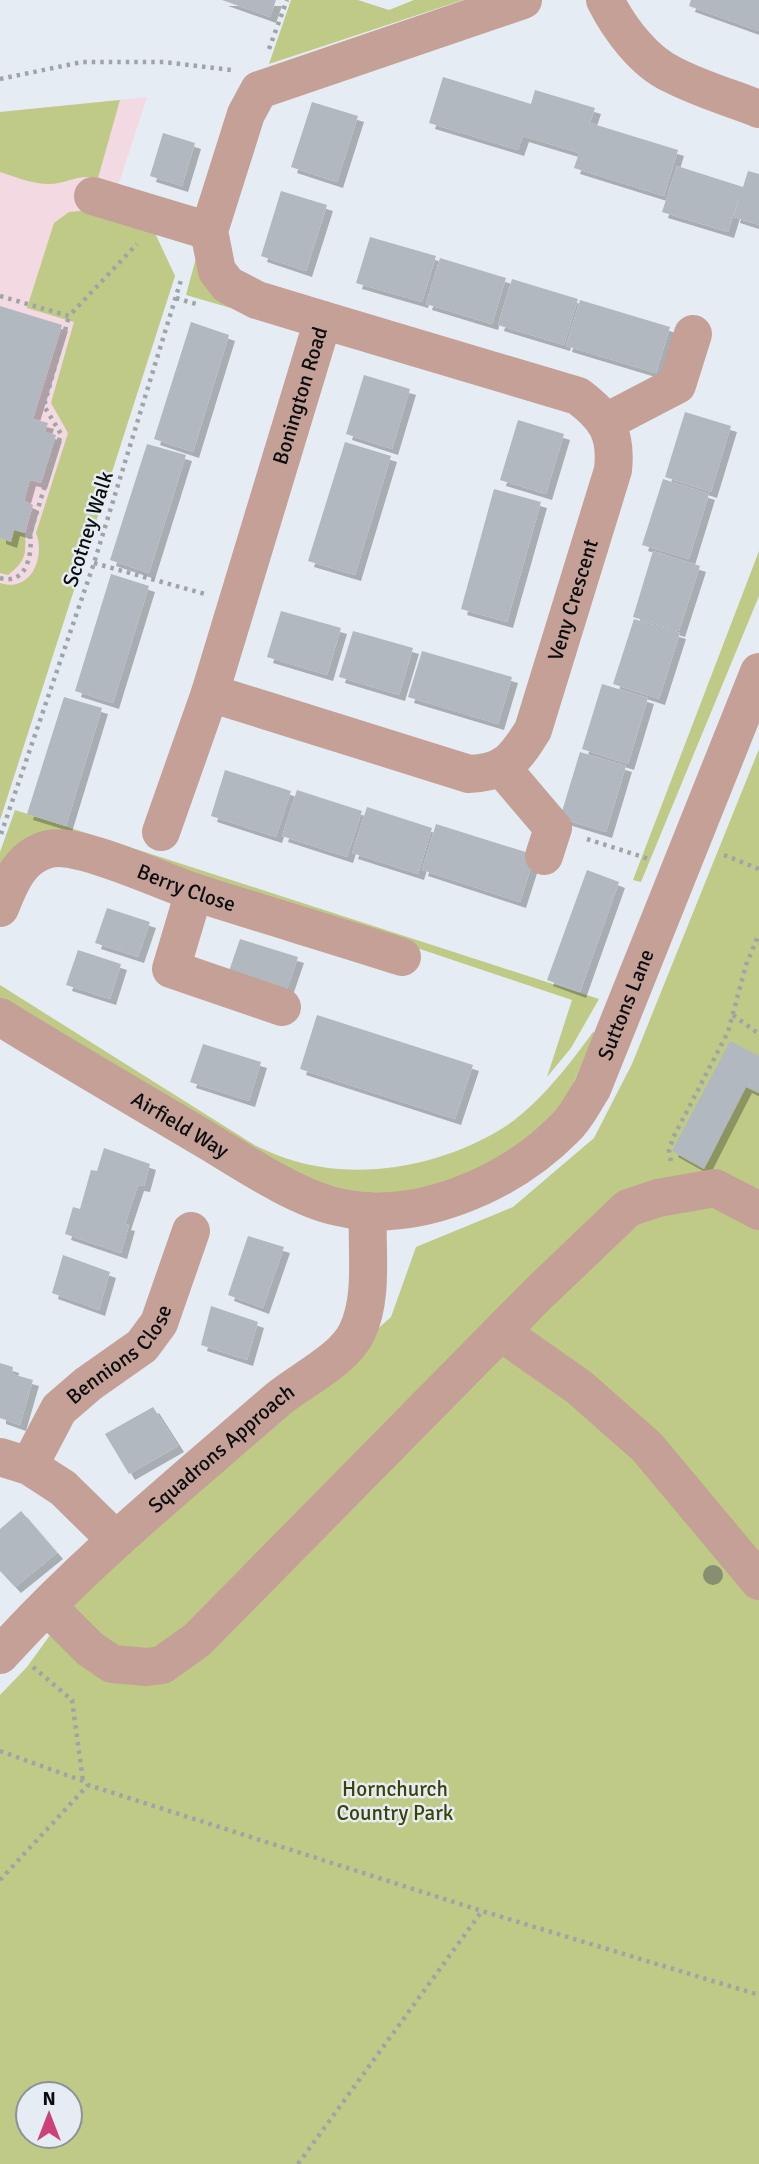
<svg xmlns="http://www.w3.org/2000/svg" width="759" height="2164" font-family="Signika,sans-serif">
<defs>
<filter id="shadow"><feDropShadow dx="6" dy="6" stdDeviation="0" flood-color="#0004"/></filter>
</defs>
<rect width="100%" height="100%" fill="#e5ecf3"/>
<!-- education -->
<path fill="#f2d9e2" d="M 147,97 L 118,186 L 154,231 L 175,276 L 0,820 L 0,112 Z"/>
<!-- green -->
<path fill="#bfca86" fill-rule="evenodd" d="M 291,0 L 358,0 L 389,10 L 414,0 L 463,0 L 269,64 Z
M 120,100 L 98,178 C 75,174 68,184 49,184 C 32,184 16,177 0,172 L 0,112 Z
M 89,210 L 154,231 L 175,276 L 0,820 L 0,583 C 30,593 46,558 36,533 L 68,433 L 51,403 L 74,322 L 27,308 L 54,223 L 69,212 Z
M 199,247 L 234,309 L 186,295 Z
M 14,530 L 25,533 C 26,555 26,561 8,575 L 0,573 L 0,538 L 11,541 Z
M 759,551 L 759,596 L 641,882 L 633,880 Z
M 759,749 L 759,2164 L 0,2164 L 0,1695 L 27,1667 L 79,1595 L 391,1317 L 416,1247 L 513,1207 L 594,1138 L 632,1064 ZM 28,2094 L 70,2094 L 70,2136 L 28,2136 Z
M 15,810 L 599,999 L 571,1048 L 547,1077 L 572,1000 L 423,950 L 57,836 L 0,869 L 0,852 Z
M 0,985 L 256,1146 C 266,1150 276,1155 285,1158 C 357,1183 444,1166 506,1126 C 538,1105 570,1064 593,1032 L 595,1033 L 571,1089 L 552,1116 L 530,1141 L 470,1176 L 406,1194 L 335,1191 L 293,1176 L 0,999 Z"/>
<!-- building -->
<path fill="#b2b8bf" filter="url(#shadow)" d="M 222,0 L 276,0 L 270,17 Z
M 691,0 L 759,0 L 759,31 L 689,6 Z
M 443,77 L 531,104 L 535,90 L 595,108 L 590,123 L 678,150 L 664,196 L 574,168 L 579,153 L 523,136 L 518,150 L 429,123 Z
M 312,102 L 358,116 L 337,182 L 291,167 Z
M 163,133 L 195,143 L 182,186 L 150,176 Z
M 677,166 L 743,187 L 748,171 L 759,174 L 759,225 L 734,217 L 740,193 L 728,232 L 662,212 Z
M 281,191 L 327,205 L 306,271 L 261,256 Z
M 370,237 L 436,256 L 422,302 L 356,283 Z
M 440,258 L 506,278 L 492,324 L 426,304 Z
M 512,279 L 578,299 L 564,345 L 498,325 Z
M 580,300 L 670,327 L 656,373 L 566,346 Z
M 0,306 L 62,325 L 33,419 L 48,423 L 45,432 L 56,435 L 41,483 L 30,480 L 24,501 L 33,505 L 25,533 L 14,530 L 11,542 L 0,538 Z
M 191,322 L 229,335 L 193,452 L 154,439 Z
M 364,375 L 410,389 L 392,449 L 346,434 Z
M 685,412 L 731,426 L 711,492 L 665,477 Z
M 518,420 L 564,434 L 546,494 L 500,480 Z
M 345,442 L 391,456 L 355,575 L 308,561 Z
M 147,444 L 186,455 L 149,573 L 110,560 Z
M 663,479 L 709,494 L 689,559 L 642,545 Z
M 494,489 L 541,502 L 507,622 L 461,609 Z
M 653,551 L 700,566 L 679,631 L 633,617 Z
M 111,574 L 149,586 L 113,703 L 75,691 Z
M 281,611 L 341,628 L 327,675 L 267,657 Z
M 634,619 L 680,633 L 659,699 L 613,684 Z
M 353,631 L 413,648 L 399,695 L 339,677 Z
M 422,651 L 512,677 L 498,724 L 408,697 Z
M 602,684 L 648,698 L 628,764 L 582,749 Z
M 64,697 L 102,708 L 66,826 L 27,814 Z
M 580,752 L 626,766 L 606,832 L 560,818 Z
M 225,770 L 291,791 L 276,837 L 211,816 Z
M 297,790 L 362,811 L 347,857 L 282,836 Z
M 367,807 L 432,828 L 418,874 L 352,853 Z
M 436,824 L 535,855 L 520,902 L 422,870 Z
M 587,870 L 619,882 L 580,992 L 547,980 Z
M 107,908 L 150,922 L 138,957 L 95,943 Z
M 240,939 L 298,957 L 285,995 L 227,977 Z
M 78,950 L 121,964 L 110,999 L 66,985 Z
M 317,1015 L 473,1065 L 455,1119 L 300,1069 Z
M 730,1041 L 759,1056 L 759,1093 L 746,1087 L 704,1169 L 672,1151 Z
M 203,1044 L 261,1062 L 249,1101 L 190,1082 Z
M 104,1148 L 150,1164 L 144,1186 L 138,1185 L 125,1224 L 129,1225 L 121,1253 L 65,1234 L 73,1207 L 80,1209 L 91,1170 L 97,1171 Z
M 248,1236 L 284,1247 L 263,1308 L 228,1295 Z
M 63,1255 L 110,1272 L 99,1310 L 52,1293 Z
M 211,1306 L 258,1322 L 247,1360 L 201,1345 Z
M 0,1363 L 13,1367 L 12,1374 L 33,1380 L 20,1425 L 0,1418 Z
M 153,1407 L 178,1446 L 129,1474 L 105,1434 Z
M 21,1511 L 57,1553 L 15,1587 L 0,1571 L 0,1529 Z"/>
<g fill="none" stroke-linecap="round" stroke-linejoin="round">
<!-- path -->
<path stroke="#9fa4a9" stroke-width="4.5" stroke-dasharray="3.5 5" stroke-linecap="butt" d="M 269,49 L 287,0
M 0,79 L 82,62 L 164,62 L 231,70
M 0,296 L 69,316 L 137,244
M 176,298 L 199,305
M 94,563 L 205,594
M 0,578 C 26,586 33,554 30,534 L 61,434 L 44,406 L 69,316
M 1,834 L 94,563 L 181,280
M 587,839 L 649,859
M 724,855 L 759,869
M 733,1015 L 759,1034
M 671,1161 L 669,1151 L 673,1138 L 728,1032 L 746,965 L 759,934
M 33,1667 L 72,1700 L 83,1781
M 0,1751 L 83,1781 L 88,1785 L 482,1911 L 759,1995
M 0,1880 L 88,1785
M 298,2164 L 482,1911"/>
<!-- minor -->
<g stroke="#c4a097" stroke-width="38">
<path d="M 605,0 C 619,28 644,62 673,75 C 700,89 731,98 759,109"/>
<path d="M 93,196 L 209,231"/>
<path d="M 606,422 L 677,385 L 693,334"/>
<path id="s1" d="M 210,693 L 469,774 C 505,773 515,759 533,730 L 613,470 C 617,433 606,417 578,396 L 323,320"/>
<path d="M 501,767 L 553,828 L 544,856"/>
<path id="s2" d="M 161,832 L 210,693 L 323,320 L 257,300 L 228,285 L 217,271 L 209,231 L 246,114 L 259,90 L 523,0"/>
<path d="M 194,892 L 171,969 L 282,1007"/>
<path id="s3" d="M 0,908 C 10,883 20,856 49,849 C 80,842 163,882 197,893 C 265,915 334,935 402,957"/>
<path id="s4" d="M 0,1017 C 68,1059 137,1099 206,1140 C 243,1162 296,1198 338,1207 C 417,1225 510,1184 565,1128 C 576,1118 584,1101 592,1089 L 759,672"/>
<path d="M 502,1333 L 579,1387 L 647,1447 L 759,1581"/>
<path d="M 0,1457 L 29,1466 L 63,1488 L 116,1540"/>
<path id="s5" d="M 29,1466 L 59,1409 L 88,1384 L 142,1346 L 159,1323 L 191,1231"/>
<path d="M 48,1607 L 90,1649 L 112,1664 L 147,1667 L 162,1665 L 197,1640 L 539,1293 L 628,1208 L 658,1198 L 715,1188 L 759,1211"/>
<path id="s6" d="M 0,1655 C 84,1562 183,1482 277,1400 C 301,1380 344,1360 357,1332 C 374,1297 366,1249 368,1211"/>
</g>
</g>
<!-- trees -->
<circle fill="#888e71" cx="713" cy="1575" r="10"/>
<g text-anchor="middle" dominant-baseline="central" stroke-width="5" stroke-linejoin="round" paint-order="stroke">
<!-- street labels -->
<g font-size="21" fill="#0a0c0e" stroke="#e5ecf3">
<text stroke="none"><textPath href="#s2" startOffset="458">Bonington Road</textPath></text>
<text transform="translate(88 529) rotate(-72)">Scotney Walk</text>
<text stroke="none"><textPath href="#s1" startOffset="490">Veny Crescent</textPath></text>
<text stroke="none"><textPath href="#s3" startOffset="224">Berry Close</textPath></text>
<text stroke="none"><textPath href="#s4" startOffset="777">Suttons Lane</textPath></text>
<text stroke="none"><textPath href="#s4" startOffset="210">Airfield Way</textPath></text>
<text stroke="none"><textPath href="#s5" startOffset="147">Bennions Close</textPath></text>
<text stroke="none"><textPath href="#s6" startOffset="303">Squadrons Approach</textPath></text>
</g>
<!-- park labels -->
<g font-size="21" fill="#3b4206" stroke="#e5ecf3">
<text x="395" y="1789">Hornchurch<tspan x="395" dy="24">Country Park</tspan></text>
</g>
</g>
<!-- north arrow -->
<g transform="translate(49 2115)"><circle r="33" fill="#e5ecf3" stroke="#8d9297" stroke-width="2"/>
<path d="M0-5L12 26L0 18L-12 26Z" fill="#cc4278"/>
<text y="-10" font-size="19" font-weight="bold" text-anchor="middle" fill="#0a0c0e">N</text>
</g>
</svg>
